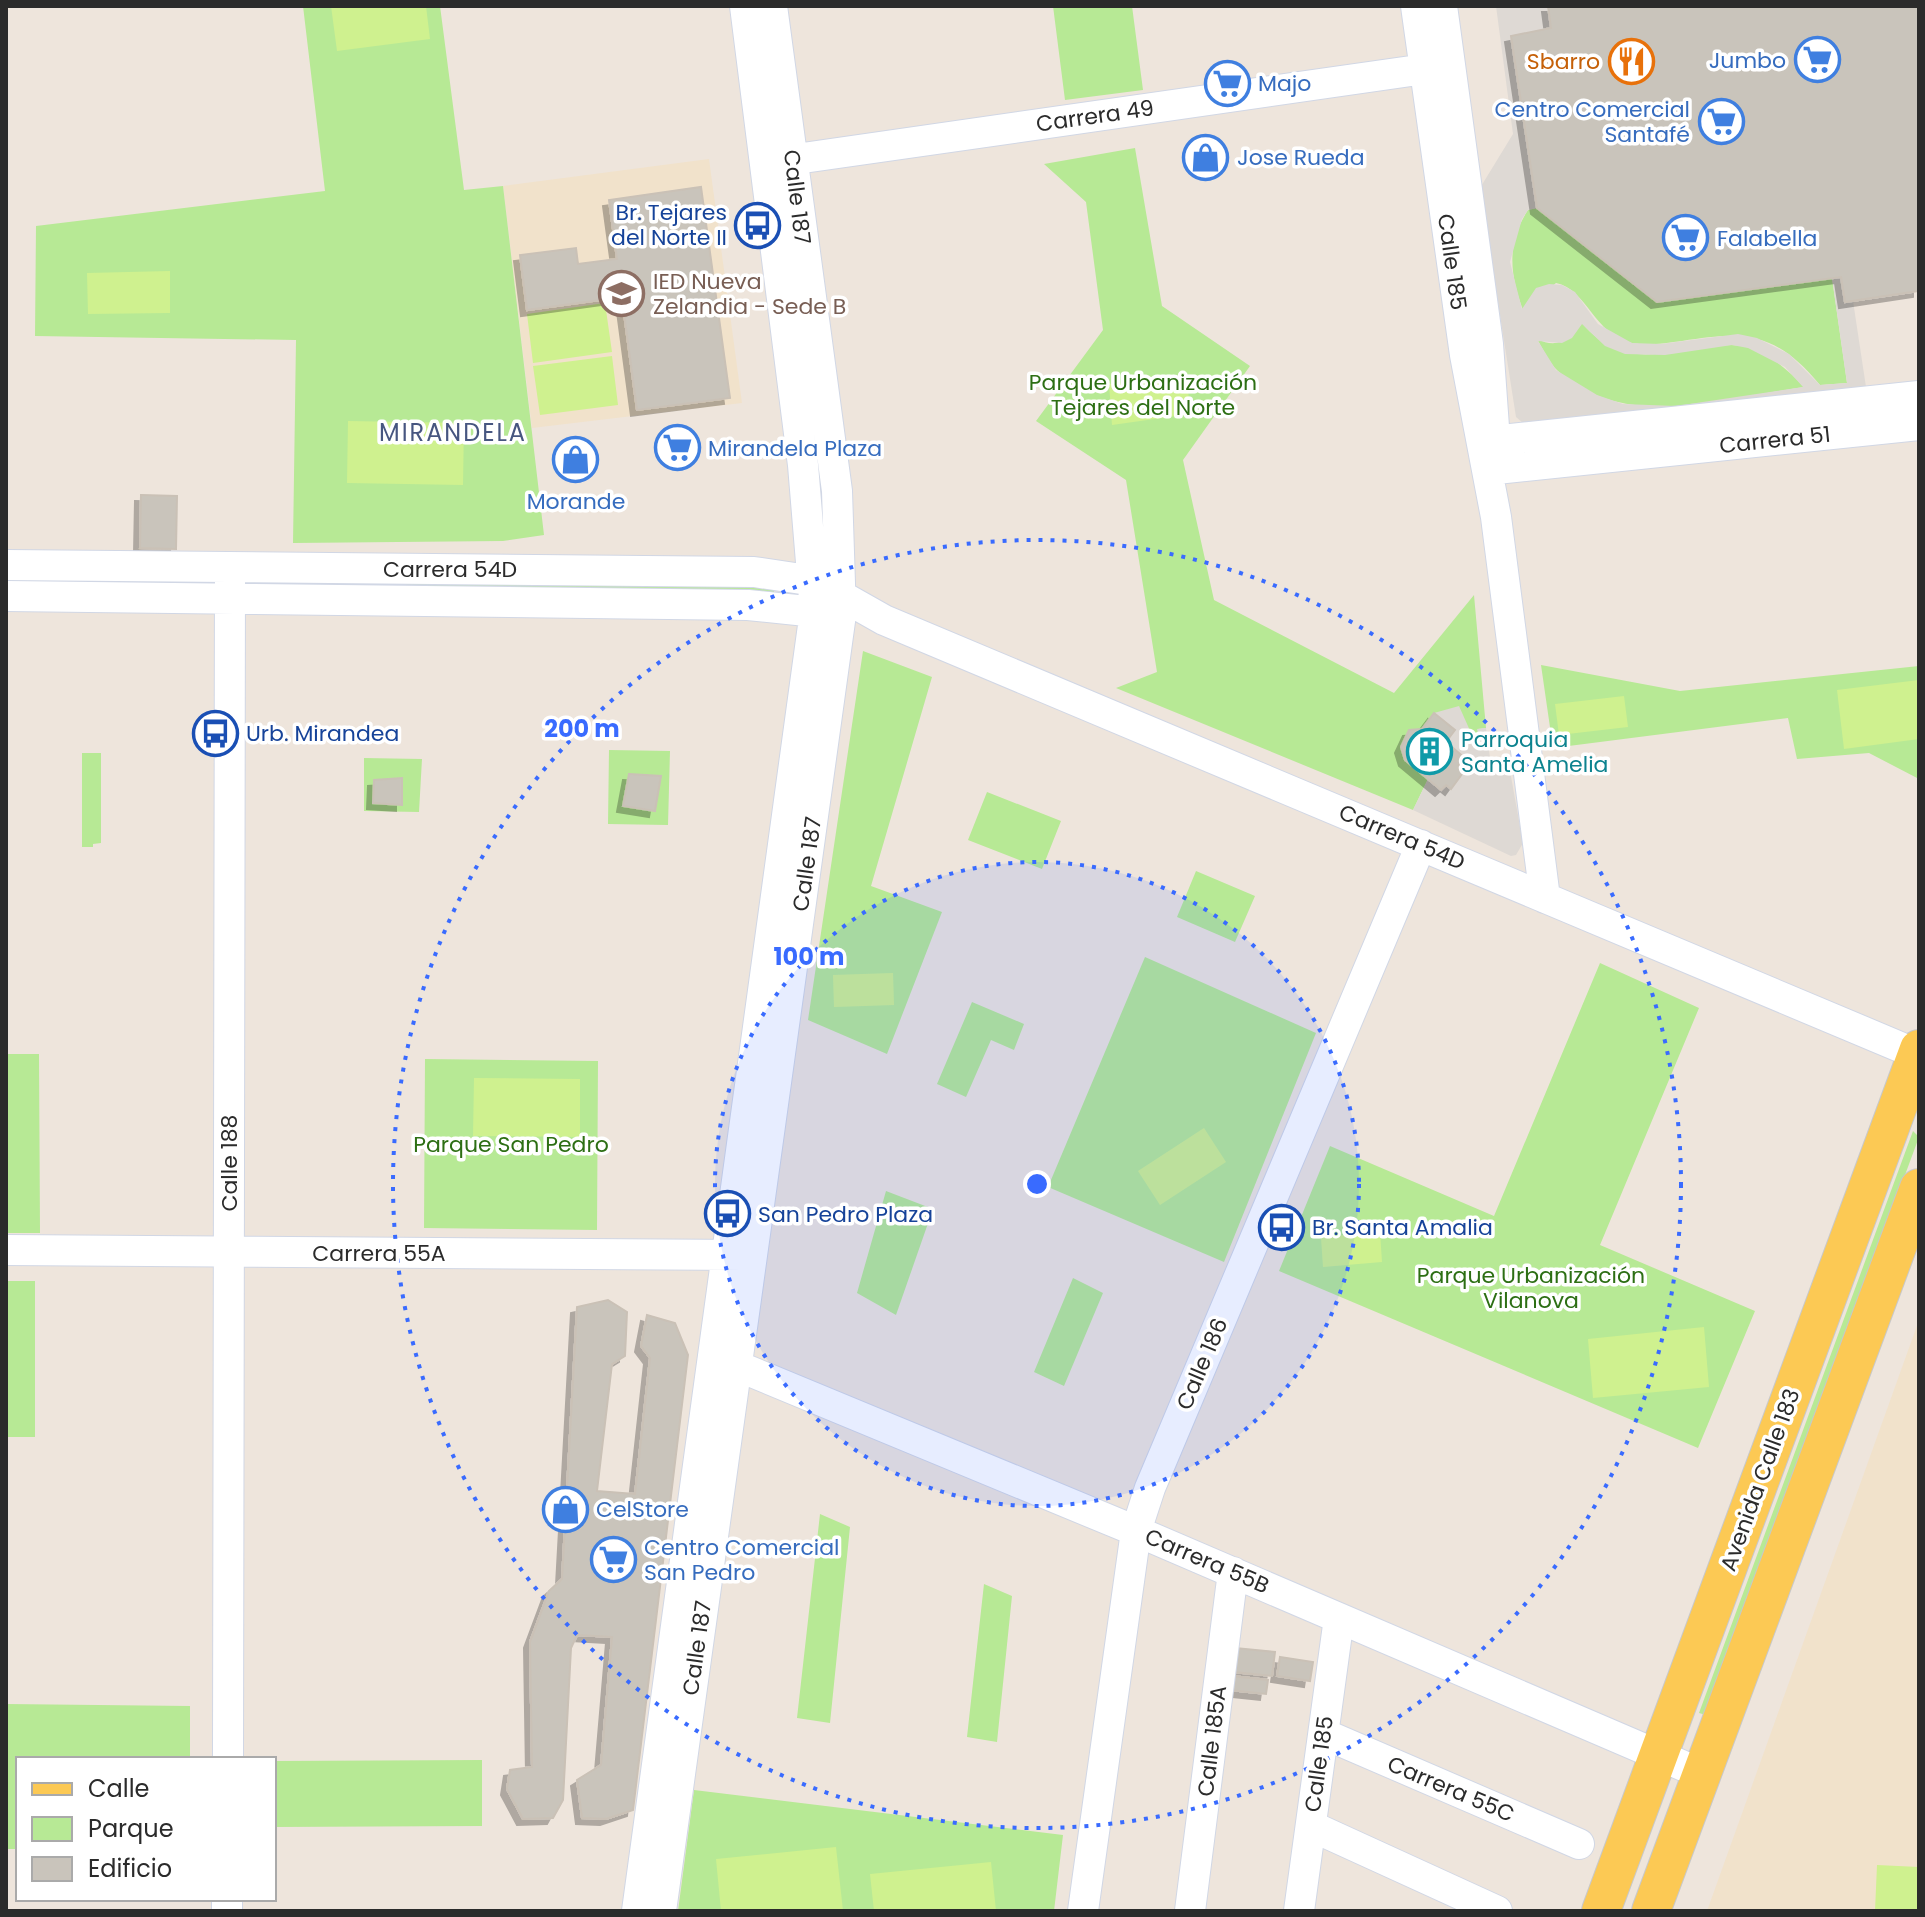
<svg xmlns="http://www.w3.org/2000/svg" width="1925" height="1917" font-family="Poppins,sans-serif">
<defs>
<filter id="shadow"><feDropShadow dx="-6" dy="6" stdDeviation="0" flood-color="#0004"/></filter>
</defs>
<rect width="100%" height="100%" fill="#eee5dc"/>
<!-- education -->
<path fill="#f1e2cb" d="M 709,159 L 742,403 L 532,428 L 503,186 Z
M 1919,1320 L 1919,1911 L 1707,1911 Z"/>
<!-- green -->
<path fill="#b7e995" d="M 303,6 L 440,6 L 464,190 L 503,186 L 544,535 L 503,541 L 293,543 L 296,340 L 35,336 L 36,226 L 325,191 Z
M 1053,6 L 1132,6 L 1143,90 L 1065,100 Z
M 1135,148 L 1162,306 L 1250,366 L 1183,460 L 1214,600 L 1394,693 L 1474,595 L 1486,728 L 1478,729 L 1480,743 L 1476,744 L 1434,713 L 1422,729 L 1409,730 L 1401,747 L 1404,759 L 1428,779 L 1413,810 L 1116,688 L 1157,672 L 1126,480 L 1036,421 L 1103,330 L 1086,202 L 1044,164 Z
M 1537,208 L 1657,302 L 1832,278 L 1847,383 L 1820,385 C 1776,332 1746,331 1682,341 C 1666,343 1648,346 1632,343 C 1594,335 1587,289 1556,283 L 1523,310 C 1510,275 1506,244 1528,210 Z
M 1582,323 C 1627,377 1674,345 1731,345 C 1761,345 1785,367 1804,387 C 1726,398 1623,432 1558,371 C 1549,363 1543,349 1537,339 C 1557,349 1570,340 1582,323 Z
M 246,579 L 774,586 L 774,593 L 246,587 Z
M 863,651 L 932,677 L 871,886 L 942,912 L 887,1054 L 808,1020 Z
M 1541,665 L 1680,691 L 1919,666 L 1919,779 L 1869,753 L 1797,759 L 1788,718 L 1553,748 Z
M 609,750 L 670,751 L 668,825 L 608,824 Z
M 82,753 L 101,753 L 101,843 L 93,844 L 93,847 L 82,847 Z
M 364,758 L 422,759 L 419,812 L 364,811 Z
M 987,792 L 1061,821 L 1042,869 L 968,840 Z
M 1196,871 L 1255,896 L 1235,942 L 1177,917 Z
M 1145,957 L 1316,1033 L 1224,1262 L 1048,1187 Z
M 1600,963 L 1699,1008 L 1600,1245 L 1755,1311 L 1698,1448 L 1279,1271 L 1330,1146 L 1494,1216 Z
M 972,1002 L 1024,1024 L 1014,1050 L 991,1040 L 966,1097 L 937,1084 Z
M 6,1054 L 39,1054 L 40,1233 L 6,1233 Z
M 425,1059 L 598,1061 L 597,1230 L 424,1228 Z
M 1913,1131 L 1919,1137 L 1706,1715 L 1699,1713 Z
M 886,1191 L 933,1209 L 896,1315 L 857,1293 Z
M 1073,1278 L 1103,1293 L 1064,1386 L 1034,1372 Z
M 6,1281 L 35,1281 L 35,1437 L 6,1437 Z
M 820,1514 L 850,1527 L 830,1723 L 797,1718 Z
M 984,1584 L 1012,1596 L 997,1742 L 967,1737 Z
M 6,1704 L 190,1706 L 190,1759 L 18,1759 L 18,1849 L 6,1849 Z
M 482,1760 L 482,1826 L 274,1827 L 274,1761 Z
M 694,1790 L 1063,1835 L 1054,1911 L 678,1911 Z"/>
<!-- pitch -->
<path fill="#cff18f" d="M 331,6 L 426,6 L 430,39 L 337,51 Z
M 170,271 L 170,313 L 88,314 L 87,273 Z
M 605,303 L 612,352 L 533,363 L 527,314 Z
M 612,356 L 618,405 L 540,415 L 533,366 Z
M 1187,376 L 1190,414 L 1112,425 L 1109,384 Z
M 348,421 L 464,423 L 463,485 L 347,483 Z
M 1919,680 L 1919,739 L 1844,749 L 1837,690 Z
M 1624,696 L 1628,727 L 1559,735 L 1555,704 Z
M 893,973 L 894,1005 L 834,1007 L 833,975 Z
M 474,1078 L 580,1079 L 580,1137 L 473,1136 Z
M 1204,1128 L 1226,1162 L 1160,1205 L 1138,1171 Z
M 1380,1232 L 1382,1262 L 1323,1267 L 1321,1237 Z
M 1704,1327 L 1709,1387 L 1593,1398 L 1588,1339 Z
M 836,1847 L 843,1911 L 721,1911 L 716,1859 Z
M 991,1862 L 996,1911 L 874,1911 L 870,1874 Z
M 1877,1865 L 1919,1867 L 1919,1911 L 1875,1911 Z"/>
<!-- plaza -->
<path fill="#ded9d4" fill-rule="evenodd" d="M 1496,6 L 1548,6 L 1551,28 L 1511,36 L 1537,208 L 1528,210 L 1522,219 L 1510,262 L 1522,309 L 1536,288 L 1549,284 L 1562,285 L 1575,292 L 1598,324 L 1632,343 L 1661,344 L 1738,334 L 1757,338 L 1789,354 L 1820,385 L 1847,383 L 1832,278 L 1841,277 L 1845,302 L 1853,301 L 1866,387 L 1523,423 L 1516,417 L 1480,188 L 1513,134 ZM 1582,324 L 1605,346 L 1625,354 L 1665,355 L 1732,345 L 1748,348 L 1785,367 L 1803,387 L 1676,406 L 1623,404 L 1597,395 L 1556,370 L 1538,341 L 1562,343 L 1572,338 Z
M 1459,706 L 1476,744 L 1480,742 L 1477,729 L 1486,728 L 1492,773 L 1510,771 L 1523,843 L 1516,855 L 1511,856 L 1413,810 L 1428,779 L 1451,788 L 1465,770 L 1459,765 L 1465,757 L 1446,742 L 1434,713 Z"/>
<!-- building -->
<path fill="#c9c4bb" stroke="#cac1b6" stroke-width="2" filter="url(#shadow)" d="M 1548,6 L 1919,6 L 1919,291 L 1845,302 L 1841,277 L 1657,302 L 1537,208 L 1511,36 L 1551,28 Z
M 701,187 L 730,398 L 637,410 L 619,276 L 605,278 L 608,299 L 527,310 L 520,255 L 576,248 L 578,264 L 617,259 L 609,200 Z
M 141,495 L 177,496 L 176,549 L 140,548 Z
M 1434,713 L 1455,730 L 1446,742 L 1465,758 L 1459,765 L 1465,770 L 1451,789 L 1446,785 L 1441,790 L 1405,760 L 1401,747 L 1409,730 L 1422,729 Z
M 629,774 L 661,776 L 655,811 L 623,806 Z
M 402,778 L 402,805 L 373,803 L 374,780 Z
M 608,1300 L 627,1312 L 625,1356 L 612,1364 L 597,1491 L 635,1494 L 650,1358 L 641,1346 L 647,1315 L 675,1323 L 688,1355 L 633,1810 L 606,1819 L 582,1818 L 577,1780 L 601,1765 L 612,1637 L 577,1635 L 571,1648 L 563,1800 L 553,1818 L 523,1819 L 507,1789 L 510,1770 L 532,1767 L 530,1642 L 549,1591 L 562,1579 L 577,1307 Z
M 1235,1648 L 1275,1652 L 1272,1676 L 1233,1672 Z
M 1280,1657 L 1313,1662 L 1310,1681 L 1277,1676 Z
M 1232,1676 L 1268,1680 L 1266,1694 L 1230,1690 Z"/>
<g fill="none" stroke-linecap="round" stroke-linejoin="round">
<defs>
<path id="minor" d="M 1416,6 L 1465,355 L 1496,517 L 1545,898
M 1442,6 L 1488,344 L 1494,427
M 775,162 L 1425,69
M 1482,442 L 1919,396
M 1487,470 L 1919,425
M 6,565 L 754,572 L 815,581 L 884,620 L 1919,1055
M 6,596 L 748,605 L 835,614
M 6,1250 L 744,1255
M 718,1358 L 1136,1531 L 1700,1773
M 1324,1734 L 1579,1844
M 228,1759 L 230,568
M 1311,1826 L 1497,1911
M 227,1911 L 227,1899
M 637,1911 L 815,611 L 803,465 L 745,6
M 661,1911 L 841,614 L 837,491 L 772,6
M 1083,1911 L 1136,1531 L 1150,1488 L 1421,845
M 1190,1911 L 1233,1572
M 1299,1911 L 1339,1618"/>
<path id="major" d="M 1601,1911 L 1919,1049
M 1651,1911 L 1919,1188"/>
</defs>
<!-- minor casing -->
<use href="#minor" stroke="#d1d7e5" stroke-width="32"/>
<!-- major casing -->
<use href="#major" stroke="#c8c8c8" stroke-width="40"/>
<!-- minor -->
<use href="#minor" stroke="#fff" stroke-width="30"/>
<!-- major -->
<use href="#major" stroke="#fcc954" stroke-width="38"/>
</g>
<!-- distance rings -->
<circle cx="1037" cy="1184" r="322" fill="#396bff" fill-opacity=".12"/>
<g fill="none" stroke="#396bff" stroke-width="4" stroke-dasharray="4 8">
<circle cx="1037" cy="1184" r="322"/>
<circle cx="1037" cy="1184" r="644"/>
</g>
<!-- icons -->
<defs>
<symbol id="supermarket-ring" viewBox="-11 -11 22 22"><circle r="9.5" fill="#fff" stroke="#3f7fe0" stroke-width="1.5"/><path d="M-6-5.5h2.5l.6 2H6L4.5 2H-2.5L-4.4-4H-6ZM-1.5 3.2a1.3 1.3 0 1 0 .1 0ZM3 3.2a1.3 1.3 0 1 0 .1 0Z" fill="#3f7fe0"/></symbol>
<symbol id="restaurant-ring" viewBox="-11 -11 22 22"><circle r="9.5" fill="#fff" stroke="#e8710a" stroke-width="1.5"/><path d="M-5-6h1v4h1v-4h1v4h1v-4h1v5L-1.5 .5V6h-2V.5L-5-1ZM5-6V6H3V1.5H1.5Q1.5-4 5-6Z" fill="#e8710a"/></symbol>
<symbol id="shop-ring" viewBox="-11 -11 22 22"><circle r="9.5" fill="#fff" stroke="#3f7fe0" stroke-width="1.5"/><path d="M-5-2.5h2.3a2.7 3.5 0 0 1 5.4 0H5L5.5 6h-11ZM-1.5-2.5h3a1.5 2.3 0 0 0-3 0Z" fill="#3f7fe0"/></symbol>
<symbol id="bus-ring" viewBox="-11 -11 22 22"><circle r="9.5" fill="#fff" stroke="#1a4fb4" stroke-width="1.5"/><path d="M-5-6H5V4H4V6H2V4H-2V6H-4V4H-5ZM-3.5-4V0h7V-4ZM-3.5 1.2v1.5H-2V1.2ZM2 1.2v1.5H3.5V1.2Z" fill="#1a4fb4"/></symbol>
<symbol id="school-ring" viewBox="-11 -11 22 22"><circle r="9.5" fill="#fff" stroke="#8d6e63" stroke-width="1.5"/><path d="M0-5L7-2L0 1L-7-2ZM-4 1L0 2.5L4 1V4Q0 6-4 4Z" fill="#8d6e63"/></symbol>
<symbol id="building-ring" viewBox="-11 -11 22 22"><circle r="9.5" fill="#fff" stroke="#0f9aa8" stroke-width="1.5"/><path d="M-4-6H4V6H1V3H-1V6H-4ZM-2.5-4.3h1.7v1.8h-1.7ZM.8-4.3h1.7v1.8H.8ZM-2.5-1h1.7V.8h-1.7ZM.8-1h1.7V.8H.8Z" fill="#0f9aa8"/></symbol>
</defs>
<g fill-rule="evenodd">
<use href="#supermarket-ring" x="1792" y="34" width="51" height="51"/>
<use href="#restaurant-ring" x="1606" y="36" width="51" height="51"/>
<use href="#supermarket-ring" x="1202" y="58" width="51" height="51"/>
<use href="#supermarket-ring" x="1696" y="96" width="51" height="51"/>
<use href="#shop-ring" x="1180" y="132" width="51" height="51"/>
<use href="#bus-ring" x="732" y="200" width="51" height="51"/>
<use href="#supermarket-ring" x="1660" y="212" width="51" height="51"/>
<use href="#school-ring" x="596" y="268" width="51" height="51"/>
<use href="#supermarket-ring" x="652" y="422" width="51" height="51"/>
<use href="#shop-ring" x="550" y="434" width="51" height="51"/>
<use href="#bus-ring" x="190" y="708" width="51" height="51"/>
<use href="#building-ring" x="1404" y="726" width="51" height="51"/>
<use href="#bus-ring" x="702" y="1188" width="51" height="51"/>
<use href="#bus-ring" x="1256" y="1202" width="51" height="51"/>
<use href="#shop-ring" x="540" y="1484" width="51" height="51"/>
<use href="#supermarket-ring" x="588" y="1534" width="51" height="51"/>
</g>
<g text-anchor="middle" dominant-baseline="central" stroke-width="7" stroke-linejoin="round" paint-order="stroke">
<!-- shop labels -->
<g font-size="22" fill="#366cbe" stroke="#fff" text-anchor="start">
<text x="1786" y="60" text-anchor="end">Jumbo</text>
<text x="1258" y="83">Majo</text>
<text x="1690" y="109" text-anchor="end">Centro Comercial<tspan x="1690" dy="25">Santafé</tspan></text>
<text x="1237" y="157">Jose Rueda</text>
<text x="1717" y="238">Falabella</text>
<text x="708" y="448">Mirandela Plaza</text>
<text x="576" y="501" text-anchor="middle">Morande</text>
<text x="596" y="1509">CelStore</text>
<text x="644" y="1547">Centro Comercial<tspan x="644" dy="25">San Pedro</tspan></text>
</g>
<!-- food labels -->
<g font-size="22" fill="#c56008" stroke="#fff" text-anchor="end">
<text x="1600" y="61">Sbarro</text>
</g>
<!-- street labels -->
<g font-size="22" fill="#2b2b2b" stroke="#fff">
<text transform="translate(1095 116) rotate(-8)">Carrera 49</text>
<text transform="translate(797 197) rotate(83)">Calle 187</text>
<text transform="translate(1452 262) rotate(82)">Calle 185</text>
<text transform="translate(1775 440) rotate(-6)">Carrera 51</text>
<text x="450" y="569">Carrera 54D</text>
<text transform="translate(1402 837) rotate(23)">Carrera 54D</text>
<text transform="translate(807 864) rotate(-82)">Calle 187</text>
<text transform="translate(229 1163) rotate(-90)">Calle 188</text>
<text x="379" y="1253">Carrera 55A</text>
<text transform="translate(1202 1364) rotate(-67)">Calle 186</text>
<text transform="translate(1760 1480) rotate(-70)">Avenida Calle 183</text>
<text transform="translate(1207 1561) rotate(23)">Carrera 55B</text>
<text transform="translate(697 1648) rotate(-82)">Calle 187</text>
<text transform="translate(1212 1741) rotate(-83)">Calle 185A</text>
<text transform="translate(1319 1764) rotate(-82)">Calle 185</text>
<text transform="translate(1451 1789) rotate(23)">Carrera 55C</text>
</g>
<!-- transit labels -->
<g font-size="22" fill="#164399" stroke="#fff" text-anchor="start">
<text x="727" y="212" text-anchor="end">Br. Tejares<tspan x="727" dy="25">del Norte II</tspan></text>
<text x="246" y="733">Urb. Mirandea</text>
<text x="758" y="1214">San Pedro Plaza</text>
<text x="1312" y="1227">Br. Santa Amalia</text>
</g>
<!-- education labels -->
<g font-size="22" fill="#785e54" stroke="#fff" text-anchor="start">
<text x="653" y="281">IED Nueva<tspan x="653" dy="25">Zelandia - Sede B</tspan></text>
</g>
<!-- park labels -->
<g font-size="22" fill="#2d6f14" stroke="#fff">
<text x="1143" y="382">Parque Urbanización<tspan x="1143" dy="25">Tejares del Norte</tspan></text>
<text x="511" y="1144">Parque San Pedro</text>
<text x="1531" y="1275">Parque Urbanización<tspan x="1531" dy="25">Vilanova</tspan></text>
</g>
<!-- culture labels -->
<g font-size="22" fill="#0d838f" stroke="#fff" text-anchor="start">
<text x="1461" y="739">Parroquia<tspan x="1461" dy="25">Santa Amelia</tspan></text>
</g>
<!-- neighbourhood labels -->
<g font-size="24" letter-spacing="2" fill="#475680" stroke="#fff">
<text x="453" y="432">MIRANDELA</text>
</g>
</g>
<circle cx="1037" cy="1184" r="12" fill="#396bff" stroke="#fff" stroke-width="4"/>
<g font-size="24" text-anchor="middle" font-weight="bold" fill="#396bff" stroke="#fff" stroke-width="7" stroke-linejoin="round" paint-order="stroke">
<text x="582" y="737">200 m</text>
<text x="809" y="965">100 m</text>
</g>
<!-- border -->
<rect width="1925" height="1917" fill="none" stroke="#2b2b2b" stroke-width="16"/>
<!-- legend -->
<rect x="16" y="1757" width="260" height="144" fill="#ffffff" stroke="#aaaaaa" stroke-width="2"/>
<rect x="32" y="1783" width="40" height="12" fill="#fcc954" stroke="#aaaaaa" stroke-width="2"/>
<text x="88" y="1797" font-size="24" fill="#2b2b2b">Calle</text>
<rect x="32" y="1817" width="40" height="24" fill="#b7e995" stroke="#aaaaaa" stroke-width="2"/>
<text x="88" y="1837" font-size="24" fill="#2b2b2b">Parque</text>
<rect x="32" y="1857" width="40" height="24" fill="#c9c4bb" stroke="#aaaaaa" stroke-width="2"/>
<text x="88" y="1877" font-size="24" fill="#2b2b2b">Edificio</text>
</svg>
